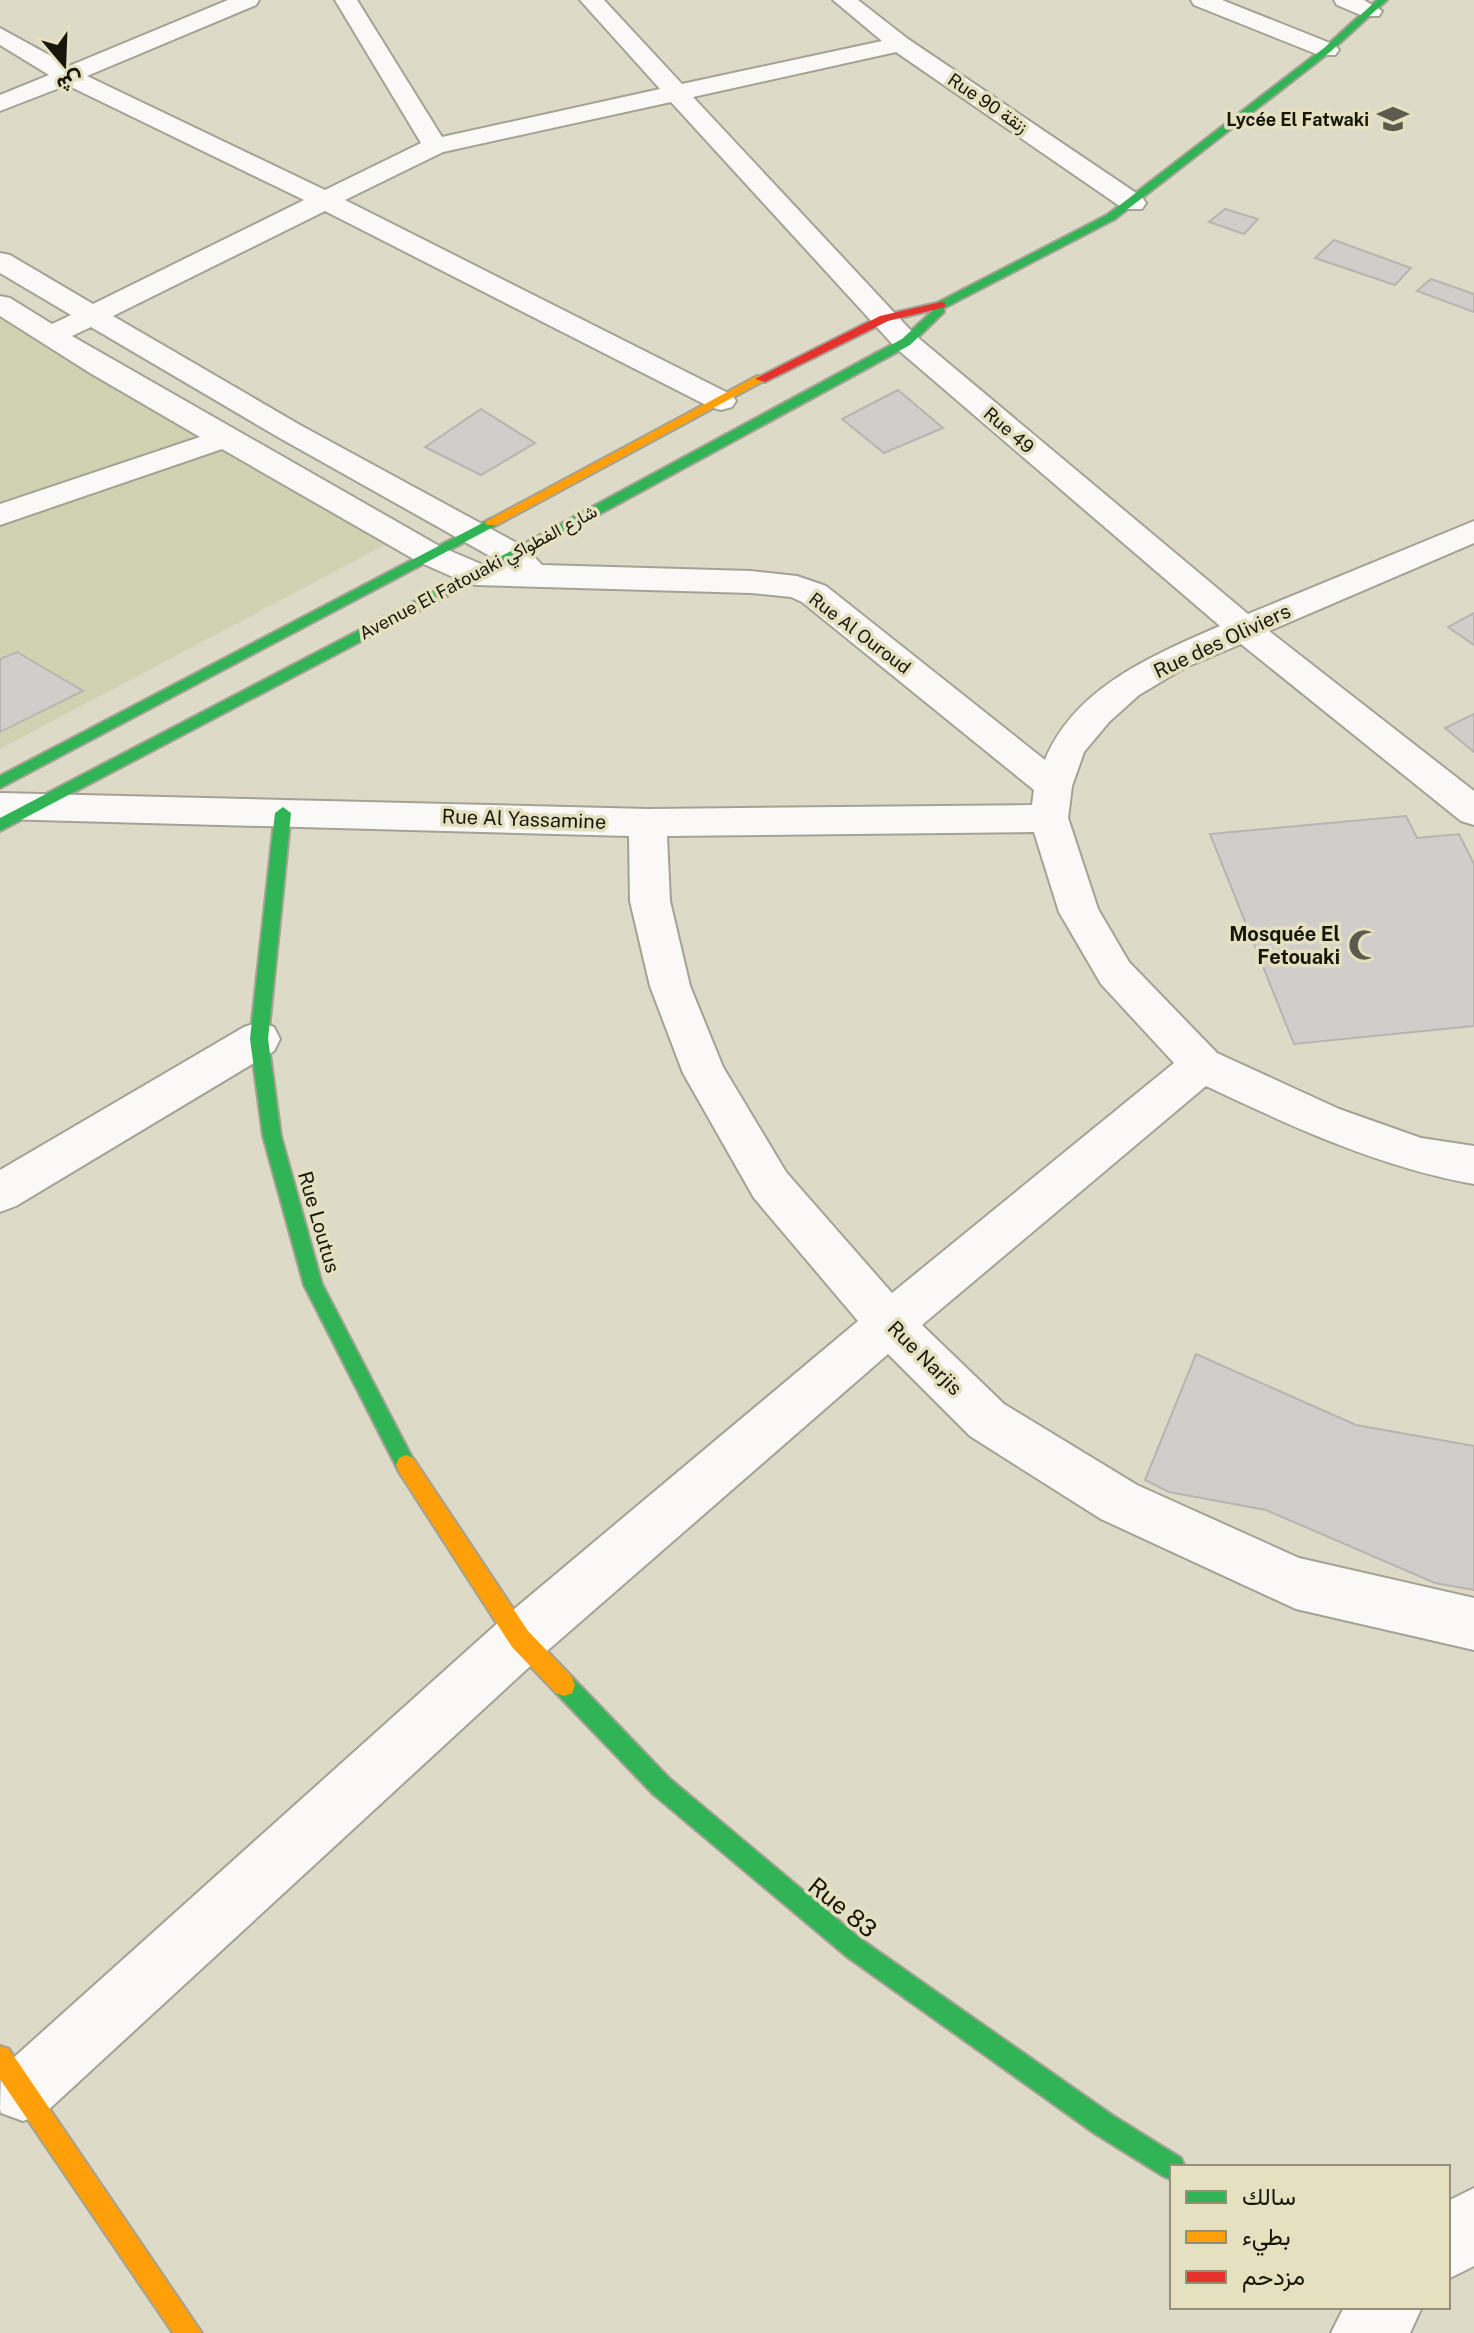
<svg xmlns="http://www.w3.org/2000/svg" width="1474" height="2333" font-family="'Public Sans',Vazirmatn,sans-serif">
<rect width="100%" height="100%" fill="#dddac8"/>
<!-- green -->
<path fill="#d0d2b2" d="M 0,313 L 396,539 L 0,749 Z"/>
<!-- building -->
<path fill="#d1cdcb" stroke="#b8b4b0" stroke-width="2" d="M 1225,209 L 1258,219 L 1244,234 L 1209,222 Z
M 1334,240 L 1411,268 L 1395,285 L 1315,258 Z
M 1431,279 L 1474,294 L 1474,312 L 1417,291 Z
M 898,390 L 943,428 L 884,453 L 842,419 Z
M 481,409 L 535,443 L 481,475 L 425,447 Z
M 1474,613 L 1474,645 L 1448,627 Z
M 17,652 L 83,691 L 0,732 L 0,659 Z
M 1474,714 L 1474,752 L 1445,728 Z
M 1406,816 L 1417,838 L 1459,834 L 1474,864 L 1474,1026 L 1294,1044 L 1210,834 Z
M 1196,1354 L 1356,1425 L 1474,1446 L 1474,1590 L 1435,1583 L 1266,1510 L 1169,1492 L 1145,1480 Z"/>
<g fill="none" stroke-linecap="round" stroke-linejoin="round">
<defs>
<path id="street" d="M 228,0 L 259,0 L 256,5 L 87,76 L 325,190 L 421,143 L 335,0 L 357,0 L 442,137 L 660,89 L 580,0 L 604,0 L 682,84 L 882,41 L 833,0 L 858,0 L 908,39 L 1142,197 L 1146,203 L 1142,209 L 1124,209 L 896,52 L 693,97 L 916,336 L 1248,614 L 1474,521 L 1474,543 L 1269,631 L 1474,791 L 1474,825 L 1461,821 L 1241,644 L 1184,668 L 1139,695 L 1109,722 L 1084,752 L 1072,786 L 1068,818 L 1098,909 L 1129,962 L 1217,1053 L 1339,1109 L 1421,1138 L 1474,1146 L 1474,1184 C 1379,1167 1293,1127 1206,1086 L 922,1325 L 1004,1404 L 1137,1485 L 1299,1558 L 1474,1598 L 1474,1650 L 1296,1609 L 1101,1519 L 970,1436 L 888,1354 L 539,1658 L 45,2113 L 23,2121 L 1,2113 L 0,2109 L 1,2069 L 501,1620 L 858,1321 L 754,1198 L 683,1073 L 650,986 L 630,901 L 629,836 L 0,819 L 0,793 L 648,809 L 1032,805 L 1034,790 L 802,602 L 791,597 L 751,593 L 476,585 L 464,582 L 417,561 L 222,449 L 0,525 L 0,504 L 200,437 L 90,373 L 0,316 L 0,296 L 10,298 L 52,324 L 71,315 L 0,273 L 0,253 L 10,255 L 93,304 L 304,200 L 67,85 L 0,111 L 0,95 L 49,75 L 0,45 L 0,28 L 69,66 ZM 671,102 L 896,348 L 1220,626 C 1153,655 1074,688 1045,760 L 826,586 L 797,576 L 751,571 L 542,565 L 526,548 L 300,425 L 113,316 L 325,211 L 710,407 L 721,410 L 732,407 L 736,401 L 732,395 L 345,200 L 443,152 ZM 91,327 L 278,437 L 504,564 L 481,564 L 441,547 L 72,336 ZM 1034,832 L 1059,912 L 1101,984 L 1174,1063 L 892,1293 L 786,1172 L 723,1067 L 690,986 L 670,901 L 667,836 Z
M 1191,0 L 1222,0 L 1335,45 L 1339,50 L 1335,55 L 1319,55 L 1194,5 Z
M 1334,0 L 1364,0 L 1382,11 L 1379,16 L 1363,16 L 1337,5 Z
M 259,1022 L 274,1027 L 280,1039 L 274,1051 L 16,1206 L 0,1212 L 0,1170 L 244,1027 Z
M 1474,2188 L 1474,2266 L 1448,2279 L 1448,2201 Z
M 1344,2307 L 1422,2307 L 1410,2333 L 1331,2333 Z"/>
<path id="fast" d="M 1377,0 L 1387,0 L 1330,52 L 1115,219 L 944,308 L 944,312 L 910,345 L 519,558 L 0,831 L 0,818 L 509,552 L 902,339 L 937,307 L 937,303 L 1107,215 L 1324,48 Z
M 492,518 L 497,519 L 497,525 L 0,788 L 0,776 Z
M 283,807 L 291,813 L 268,1039 L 281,1136 L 322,1284 L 416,1465 L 413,1472 L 406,1475 L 399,1472 L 304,1285 L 263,1136 L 250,1039 L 275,813 Z
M 564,1674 L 572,1677 L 669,1778 L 862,1940 L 1112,2115 L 1181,2158 L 1185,2167 L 1172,2167 L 1172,2180 L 1163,2176 L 1094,2133 L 846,1956 L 653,1794 L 556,1693 L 553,1685 L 556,1677 Z"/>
<path id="slow" d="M 757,376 L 767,379 L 497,525 L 487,525 L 485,522 Z
M 406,1455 L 413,1458 L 528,1631 L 572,1677 L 575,1685 L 572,1693 L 564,1696 L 556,1693 L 512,1647 L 399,1472 L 396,1465 L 399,1458 Z
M 0,2046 L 9,2049 L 202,2333 L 173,2333 L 0,2079 Z"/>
<path id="jam" d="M 941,302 L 945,303 L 945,307 L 888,321 L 765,382 L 755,379 L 880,316 Z"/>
</defs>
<!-- street casing -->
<use href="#street" stroke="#a4a294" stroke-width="4"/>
<!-- fast casing -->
<use href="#fast" stroke="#a4a294" stroke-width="4"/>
<!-- slow casing -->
<use href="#slow" stroke="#a4a294" stroke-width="4"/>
<!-- jam casing -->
<use href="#jam" stroke="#a4a294" stroke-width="4"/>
<!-- street -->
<use href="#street" fill="#faf9f7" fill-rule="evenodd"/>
<!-- fast -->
<use href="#fast" fill="#30b455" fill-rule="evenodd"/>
<!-- slow -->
<use href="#slow" fill="#ff9f0a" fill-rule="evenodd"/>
<!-- jam -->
<use href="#jam" fill="#e5322d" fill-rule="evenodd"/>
</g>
<!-- icons -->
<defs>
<symbol id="school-bare" viewBox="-9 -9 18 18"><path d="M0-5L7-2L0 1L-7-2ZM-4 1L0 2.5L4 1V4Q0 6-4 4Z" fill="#5d5b4d" stroke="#e5e0c0" stroke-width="2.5" paint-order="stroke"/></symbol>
<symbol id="mosque-bare" viewBox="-9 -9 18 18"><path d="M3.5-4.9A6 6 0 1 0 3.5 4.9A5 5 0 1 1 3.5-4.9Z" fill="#5d5b4d" stroke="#e5e0c0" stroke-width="2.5" paint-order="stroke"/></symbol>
</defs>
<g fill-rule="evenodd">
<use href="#school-bare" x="1371" y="97" width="44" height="44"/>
<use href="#mosque-bare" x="1342" y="923" width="44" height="44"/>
</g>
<g text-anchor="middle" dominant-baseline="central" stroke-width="7" stroke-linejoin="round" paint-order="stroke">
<!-- far-street labels -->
<g font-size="18" fill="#18160b" stroke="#e5e0c0">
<text transform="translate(988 103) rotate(34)">Rue 90 زنقة</text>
<text transform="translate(1009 430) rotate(41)">Rue 49</text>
<text transform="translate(478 572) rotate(-28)">Avenue El Fatouaki شارع الفطواكي</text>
<text transform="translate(860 633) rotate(37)">Rue Al Ouroud</text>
</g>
<!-- far-poi labels -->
<g font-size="18" font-weight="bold" fill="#18160b" stroke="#e5e0c0" text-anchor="end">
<text x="1369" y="119">Lycée El Fatwaki</text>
</g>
<!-- street labels -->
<g font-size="20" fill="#18160b" stroke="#e5e0c0">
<text transform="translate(1222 641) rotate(-25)">Rue des Oliviers</text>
<text transform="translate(524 819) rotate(2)">Rue Al Yassamine</text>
<text transform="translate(319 1222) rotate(74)">Rue Loutus</text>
<text transform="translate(925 1358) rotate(45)">Rue Narjis</text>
</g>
<!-- poi labels -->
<g font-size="20" font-weight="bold" fill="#18160b" stroke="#e5e0c0" text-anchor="end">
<text x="1340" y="934">Mosquée El<tspan x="1340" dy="23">Fetouaki</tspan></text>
</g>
<!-- near-street labels -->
<g font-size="24" fill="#18160b" stroke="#e5e0c0">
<text transform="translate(843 1907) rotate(39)">Rue 83</text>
</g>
</g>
<!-- legend -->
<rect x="1170" y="2165" width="280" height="144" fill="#e5e0c0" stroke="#938f78" stroke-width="2"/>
<rect x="1186" y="2191" width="40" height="12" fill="#30b455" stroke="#938f78" stroke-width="2"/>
<text x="1242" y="2205" font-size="24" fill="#18160b">سالك</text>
<rect x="1186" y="2231" width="40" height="12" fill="#ff9f0a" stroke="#938f78" stroke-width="2"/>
<text x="1242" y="2245" font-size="24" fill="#18160b">بطيء</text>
<rect x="1186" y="2271" width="40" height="12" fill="#e5322d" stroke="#938f78" stroke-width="2"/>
<text x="1242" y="2285" font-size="24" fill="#18160b">مزدحم</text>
<!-- north arrow -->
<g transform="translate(64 64) rotate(161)" stroke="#e5e0c0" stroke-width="6" paint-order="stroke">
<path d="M0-6L14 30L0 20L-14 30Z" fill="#18160b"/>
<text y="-12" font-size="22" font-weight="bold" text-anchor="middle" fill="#18160b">ش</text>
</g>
</svg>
